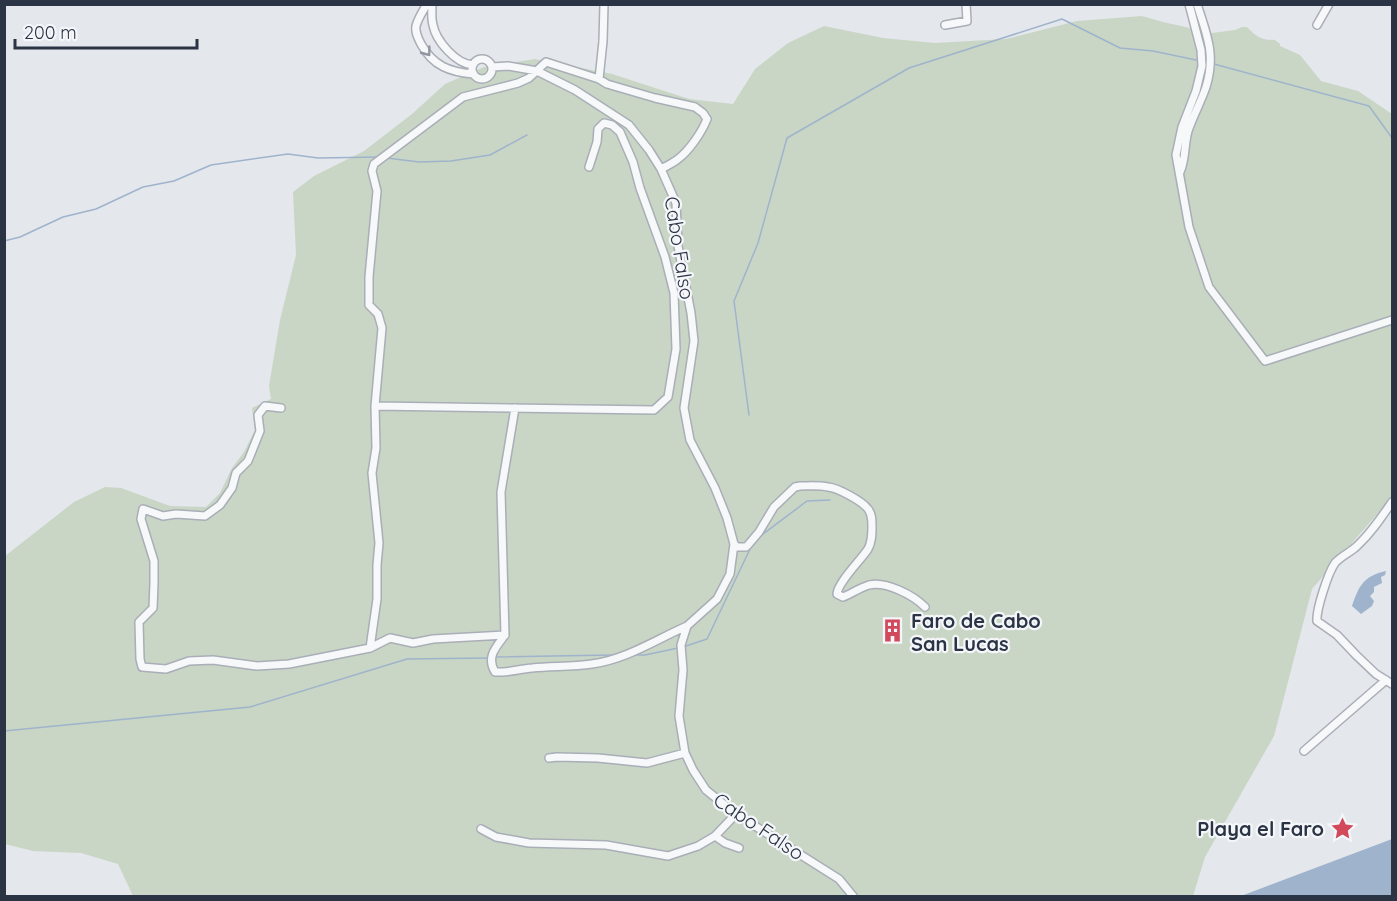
<svg xmlns="http://www.w3.org/2000/svg" width="1397" height="901" font-family="Quicksand,sans-serif">
<rect width="100%" height="100%" fill="#e4e7ec"/>
<!-- green -->
<path fill="#c9d6c5" d="M 1142,16 L 1163,22 L 1212,33 L 1235,30 L 1242,27 L 1247,27 C 1257,37 1260,40 1275,40 L 1280,44 L 1280,46 L 1300,55 L 1321,81 L 1358,91 L 1392,114 L 1392,497 L 1312,589 L 1274,736 L 1205,857 L 1193,896 L 133,896 L 118,864 L 81,853 L 33,851 L 5,844 L 5,556 L 74,502 L 105,487 L 121,488 L 170,506 L 206,507 L 220,493 L 232,468 L 244,452 L 255,430 L 252,408 L 271,399 L 269,386 L 280,320 L 296,255 L 293,192 L 314,176 L 364,151 L 412,114 L 445,84 L 484,67 L 535,59 L 612,74 L 689,99 L 733,104 L 755,69 L 788,43 L 824,26 L 883,38 L 935,43 L 1006,39 L 1077,21 Z"/>
<!-- water -->
<path fill="#9fb4cc" d="M 1386,571 L 1385,575 L 1381,577 L 1382,583 L 1374,587 L 1374,592 L 1370,596 L 1374,601 L 1372,606 L 1361,614 L 1352,606 C 1359,585 1364,576 1386,571 Z
M 1392,839 L 1392,896 L 1241,896 Z"/>
<g fill="none" stroke-linecap="round" stroke-linejoin="round">
<!-- stream -->
<path stroke="#9fb4cc" stroke-width="1.5" d="M 1214,64 L 1369,106 L 1392,138
M 387,158 L 419,162 L 451,161 L 490,155 L 527,135
M 4,241 L 20,237 L 63,217 L 96,209 L 143,187 L 174,181 L 211,165 L 288,154 L 318,158 L 379,157
M 749,415 L 734,301 L 758,243 L 787,138 L 909,68 L 1062,19 L 1120,48 L 1153,51 L 1196,60
M 759,537 L 807,501 L 830,500
M 683,647 L 707,639 L 751,547
M 633,655 L 645,655 L 678,648
M 495,657 L 613,655
M 4,731 L 250,707 L 407,659 L 490,658"/>
<defs>
<path id="street" d="M 427,4 C 423,11 418,18 416,26 C 415,33 418,38 421,44 C 433,66 450,72 473,74
M 432,4 C 432,11 431,18 433,25 C 436,41 456,64 473,65
M 604,4 L 603,41 L 599,79 L 607,84 L 655,98 L 695,107 L 703,113 L 707,119 C 702,132 689,151 678,159 C 673,163 667,166 661,169
M 1189,4 L 1201,50 L 1202,66 L 1196,91 L 1182,127 L 1176,155 L 1189,227 L 1209,287 L 1265,361 L 1392,320
M 945,25 L 967,21 L 966,4
M 1317,25 L 1329,4
M472 69a10 10 0 1 1 20 0a10 10 0 1 1-20 0Z
M 492,67 L 508,66 L 537,71 L 575,90 L 629,125 L 649,150 L 661,169 L 676,203 L 678,246 L 691,313 L 694,341 L 684,408 L 690,440 L 715,488 L 727,518 L 734,544 L 737,547 L 746,547 L 748,545 L 759,532 L 774,507 L 795,487 L 800,486 C 809,486 818,485 828,487 C 838,488 862,501 868,509 C 872,514 872,520 872,526 C 872,534 872,542 868,549 C 861,560 838,582 837,594 L 843,597 C 851,594 859,588 869,585 C 886,581 913,595 925,607
M 1180,172 C 1186,159 1184,145 1188,131 C 1193,116 1201,102 1206,87 C 1216,55 1207,35 1197,4
M 375,406 L 654,410 L 668,397 L 676,349 L 674,293 L 665,257 L 640,188 L 633,162 L 620,132 L 612,125 L 604,123 L 598,129 L 597,142 L 589,167
M 281,408 L 265,406 L 258,415 L 260,431 L 248,461 L 236,473 L 232,488 L 220,505 L 205,516 L 176,514 L 163,516 L 143,509 L 141,519 L 154,561 L 154,583 L 153,608 L 139,622 L 140,659 L 142,667 L 166,669 L 189,661 L 213,660 L 257,666 L 289,664 L 370,648
M 515,408 L 501,492 L 505,635 C 496,647 486,657 495,672 C 508,673 519,669 532,668 C 552,666 572,667 592,664 C 627,659 655,640 687,626
M 1392,502 C 1381,518 1371,533 1357,546 C 1351,552 1341,556 1335,563 C 1328,573 1316,610 1317,621 L 1337,635 L 1356,655 L 1376,674 L 1392,684
M 734,544 L 730,574 L 717,599 L 687,626 L 681,645 L 683,670 L 679,716 L 685,753 L 693,770 L 706,790 L 736,814 L 839,879 L 853,896
M 505,635 L 433,639 L 413,643 L 390,638 L 370,648 L 377,599 L 377,565 L 379,543 L 372,473 L 376,448 L 375,406 L 382,328 L 378,314 L 369,305 L 369,277 L 377,191 L 372,171 L 374,164 L 463,97 L 518,83 L 529,78 L 546,62 L 599,79
M 1304,751 L 1386,680
M 549,758 L 557,757 L 598,758 L 647,763 L 685,753
M 481,829 L 496,837 L 529,843 L 606,845 L 668,856 L 698,846 L 715,836 L 736,814
M 715,836 L 725,843 L 739,848"/>
</defs>
<!-- street casing -->
<use href="#street" stroke="#a9aeb7" stroke-width="10"/>
<!-- street -->
<use href="#street" stroke="#f7f8fa" stroke-width="7"/>
</g>
<!-- one-way arrows -->
<defs><path id="oneway-chevron" d="M-2-3.5L2.5 0L-2 3.5" fill="none" stroke-width="1.6" stroke-linecap="round" stroke-linejoin="round" transform="scale(1.5)"/></defs>
<use stroke="#9196a0" href="#oneway-chevron" transform="translate(427 52) rotate(53)"/>
<!-- icons -->
<defs>
<symbol id="building-bare" viewBox="-9 -9 18 18"><path d="M-4-6H4V6H1V3H-1V6H-4ZM-2.5-4.3h1.7v1.8h-1.7ZM.8-4.3h1.7v1.8H.8ZM-2.5-1h1.7V.8h-1.7ZM.8-1h1.7V.8H.8Z" fill="#d1495b" stroke="#f4f6f9" stroke-width="2.5" paint-order="stroke"/></symbol>
<symbol id="sight-bare" viewBox="-9 -9 18 18"><path d="M0-6L1.8-2.2L6-1.7L2.9 1.2L3.7 5.4L0 3.3L-3.7 5.4L-2.9 1.2L-6-1.7L-1.8-2.2Z" fill="#d1495b" stroke="#f4f6f9" stroke-width="2.5" paint-order="stroke"/></symbol>
</defs>
<g fill-rule="evenodd">
<use href="#building-bare" x="876" y="614" width="33" height="33"/>
<use href="#sight-bare" x="1326" y="812" width="33" height="33"/>
</g>
<g text-anchor="middle" dominant-baseline="central" stroke-width="4.5" stroke-linejoin="round" paint-order="stroke">
<!-- street labels -->
<g font-size="20" fill="#2b3445" stroke="#f4f6f9">
<text transform="translate(680 248) rotate(81)">Cabo Falso</text>
<text transform="translate(759 826) rotate(34)">Cabo Falso</text>
</g>
<!-- poi labels -->
<g font-size="20" font-weight="bold" fill="#2b3445" stroke="#f4f6f9" text-anchor="start">
<text x="911" y="620">Faro de Cabo<tspan x="911" dy="23">San Lucas</tspan></text>
<text x="1324" y="828" text-anchor="end">Playa el Faro</text>
</g>
</g>
<!-- border -->
<rect width="1397" height="901" fill="none" stroke="#2b3445" stroke-width="12"/>
<!-- scale -->
<path d="M15 39v9h182v-9" fill="none" stroke="#2b3445" stroke-width="3"/>
<text x="24" y="39" font-size="18" fill="#2b3445" stroke="#f4f6f9" stroke-width="4.5" paint-order="stroke">200 m</text>
</svg>
